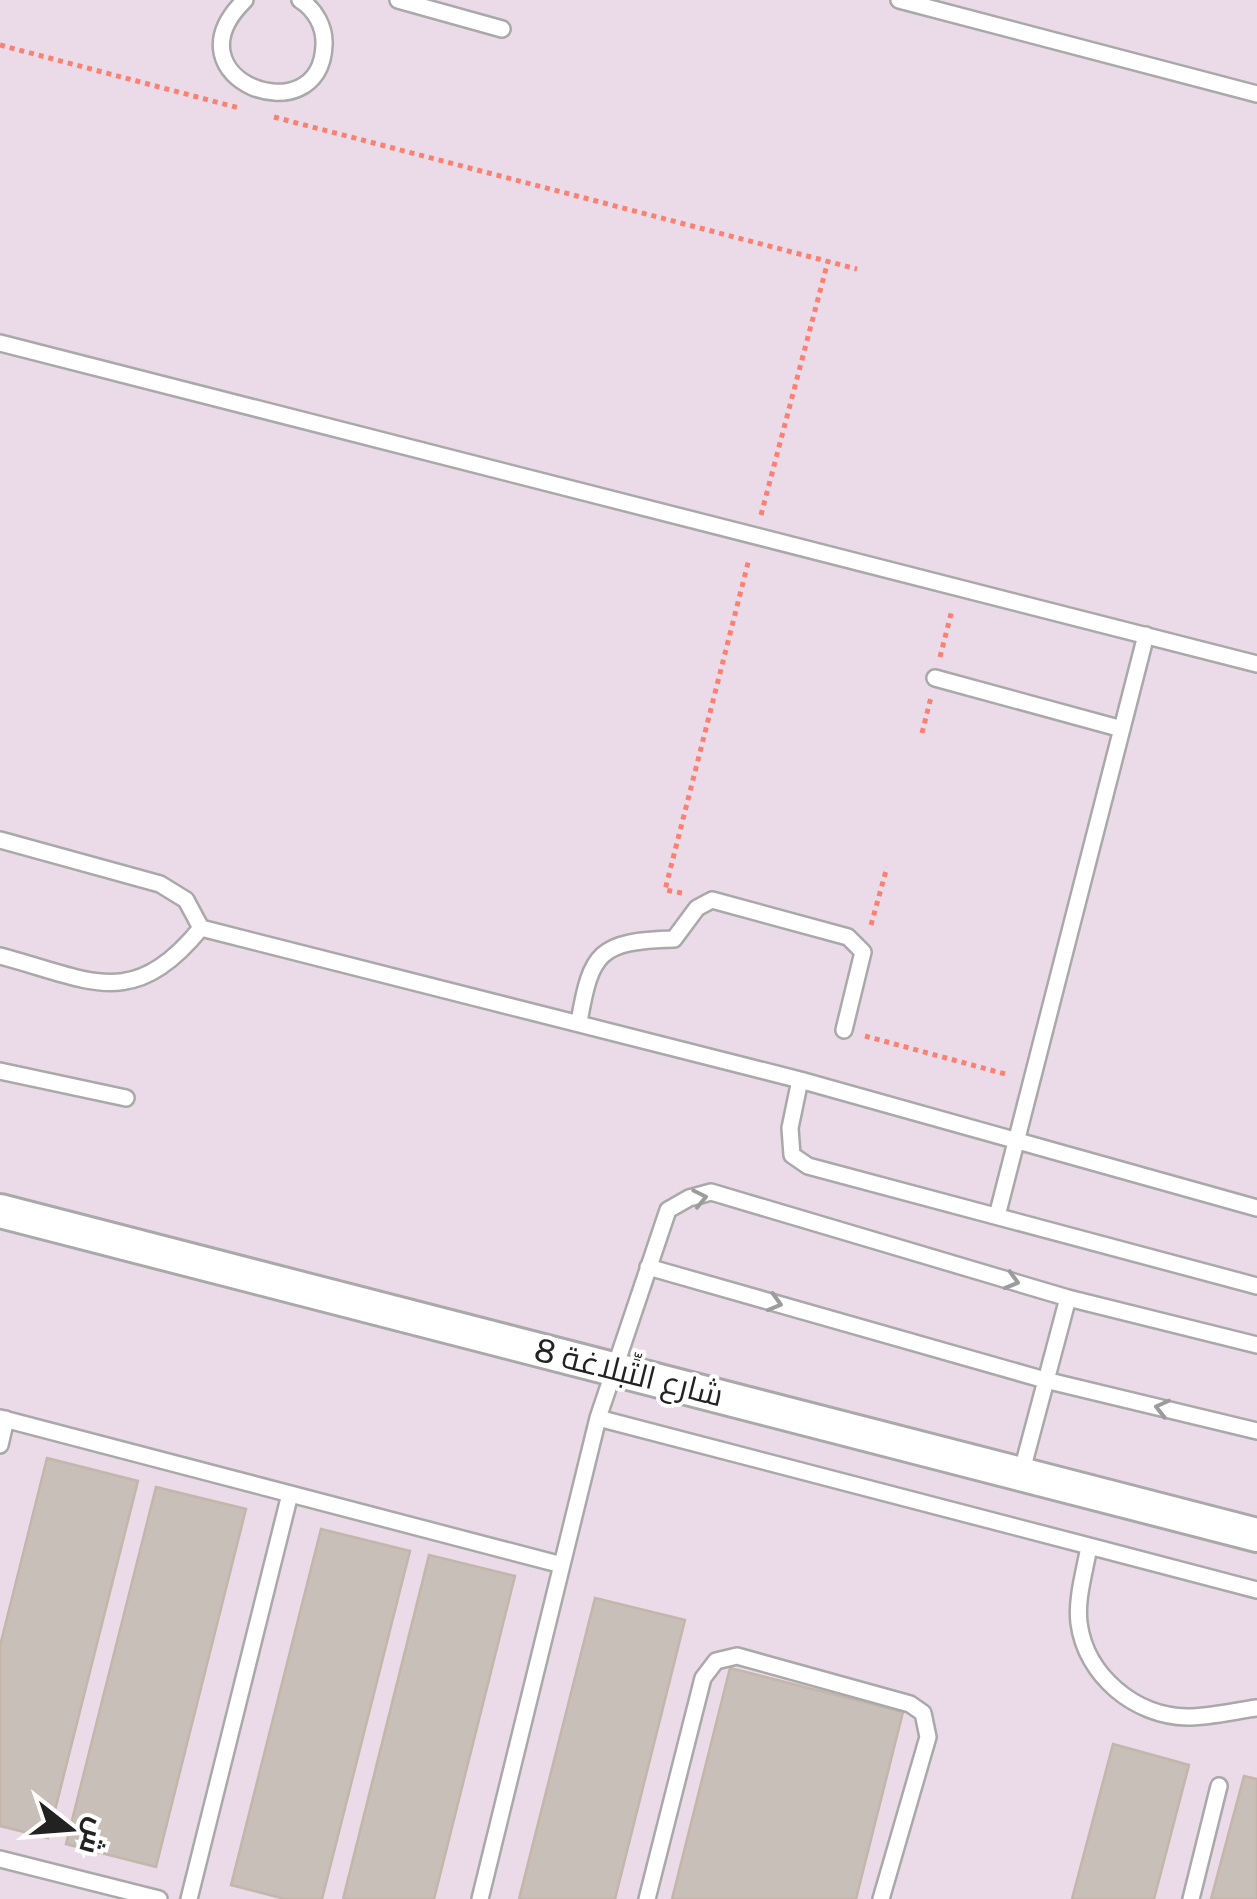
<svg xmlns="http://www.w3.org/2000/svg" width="1257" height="1899" font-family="'Public Sans',Cairo,sans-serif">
<rect width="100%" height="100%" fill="#f2efe9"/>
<!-- industrial -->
<path fill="#ebdbe8" d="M 0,0 L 1257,0 L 1257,1899 L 0,1899 Z"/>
<!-- building -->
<path fill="#c7bfb8" stroke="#c4b6ab" stroke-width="2.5" d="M 47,1458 L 138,1481 L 48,1838 L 0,1826 L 0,1646 Z
M 156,1487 L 246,1509 L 156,1867 L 66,1844 Z
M 321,1529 L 410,1551 L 322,1899 L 285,1899 L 231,1885 Z
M 429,1555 L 515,1576 L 434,1899 L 343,1899 Z
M 595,1598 L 685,1620 L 615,1899 L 519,1899 Z
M 730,1668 L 903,1712 L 856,1899 L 672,1899 Z
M 1113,1744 L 1189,1765 L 1154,1899 L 1072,1899 Z
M 1244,1776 L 1257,1779 L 1257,1899 L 1211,1899 Z"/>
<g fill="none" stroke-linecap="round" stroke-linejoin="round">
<defs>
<path id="service" d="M 245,0 C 163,80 321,137 324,45 C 325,27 315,9 300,0
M 398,0 L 502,29
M 899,0 L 1257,94
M 0,343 L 1257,664
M 935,678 L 1122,729
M 0,840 L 160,884 L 186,900 L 201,928
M 0,956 C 91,980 132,1012 201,928 L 800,1080 L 1257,1208
M 579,1022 C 591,952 599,941 674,939 L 697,908 L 712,900 L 848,937 L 863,952 L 844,1030
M 0,1071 L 126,1098
M 800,1080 L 790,1128 L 792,1155 L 808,1166 L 1257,1286
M 997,1216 L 1146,635
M 648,1267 L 1045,1380 L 1257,1431
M 0,1418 L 562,1565
M 598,1418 L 1089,1546
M 0,1445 L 6,1419
M 1021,1474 L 1068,1298
M 1257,1590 L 1089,1546 C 1085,1571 1076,1598 1079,1623 C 1086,1676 1135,1716 1187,1717 C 1210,1717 1234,1711 1257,1708
M 0,1859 L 159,1899
M 189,1899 L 290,1494
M 480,1899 L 598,1418 L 668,1210 L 689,1198 L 711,1192 L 1068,1298 L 1257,1345
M 647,1899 L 703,1678 L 716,1661 L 737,1656 L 910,1704 L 923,1713 L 928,1737 L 881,1899
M 1191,1899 L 1219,1786"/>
<path id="minor" d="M 0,1211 L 1257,1535"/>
</defs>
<!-- service casing -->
<use href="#service" stroke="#a9a9a9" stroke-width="20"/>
<!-- minor casing -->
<use href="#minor" stroke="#a9a9a9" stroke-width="38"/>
<!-- path -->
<path stroke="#fa8072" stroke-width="5" stroke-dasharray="5 5" stroke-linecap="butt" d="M 0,45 L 239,108
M 274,117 L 857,269
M 761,515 L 828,261
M 940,657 L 952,610
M 922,733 L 931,697
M 682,893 L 665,890 L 749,559
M 871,925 L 887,867
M 865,1036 L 1009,1075"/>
<!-- service -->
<use href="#service" stroke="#fff" stroke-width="15"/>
<!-- minor -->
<use href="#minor" stroke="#fff" stroke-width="32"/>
</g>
<!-- one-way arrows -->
<defs><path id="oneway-chevron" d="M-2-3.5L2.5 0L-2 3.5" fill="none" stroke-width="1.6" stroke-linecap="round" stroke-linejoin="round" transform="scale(2.5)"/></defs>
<g stroke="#9c9c9c">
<use href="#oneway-chevron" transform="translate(700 1198) rotate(-12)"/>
<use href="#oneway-chevron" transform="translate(1012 1281) rotate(16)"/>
<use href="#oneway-chevron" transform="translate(775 1303) rotate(16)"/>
<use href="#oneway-chevron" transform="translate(1162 1408) rotate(-166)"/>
</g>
<g text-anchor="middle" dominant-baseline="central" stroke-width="8" stroke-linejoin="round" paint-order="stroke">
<!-- street labels -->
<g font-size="32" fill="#222" stroke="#fff">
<text transform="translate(629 1372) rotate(14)">شارع التِّبلاغة 8</text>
</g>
</g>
<!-- north arrow -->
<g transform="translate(70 1829) rotate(107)" stroke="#ffffff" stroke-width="8" paint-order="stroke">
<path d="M0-8L18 38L0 25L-18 38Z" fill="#222222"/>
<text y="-15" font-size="28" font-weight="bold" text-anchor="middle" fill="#222222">ش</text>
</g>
</svg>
